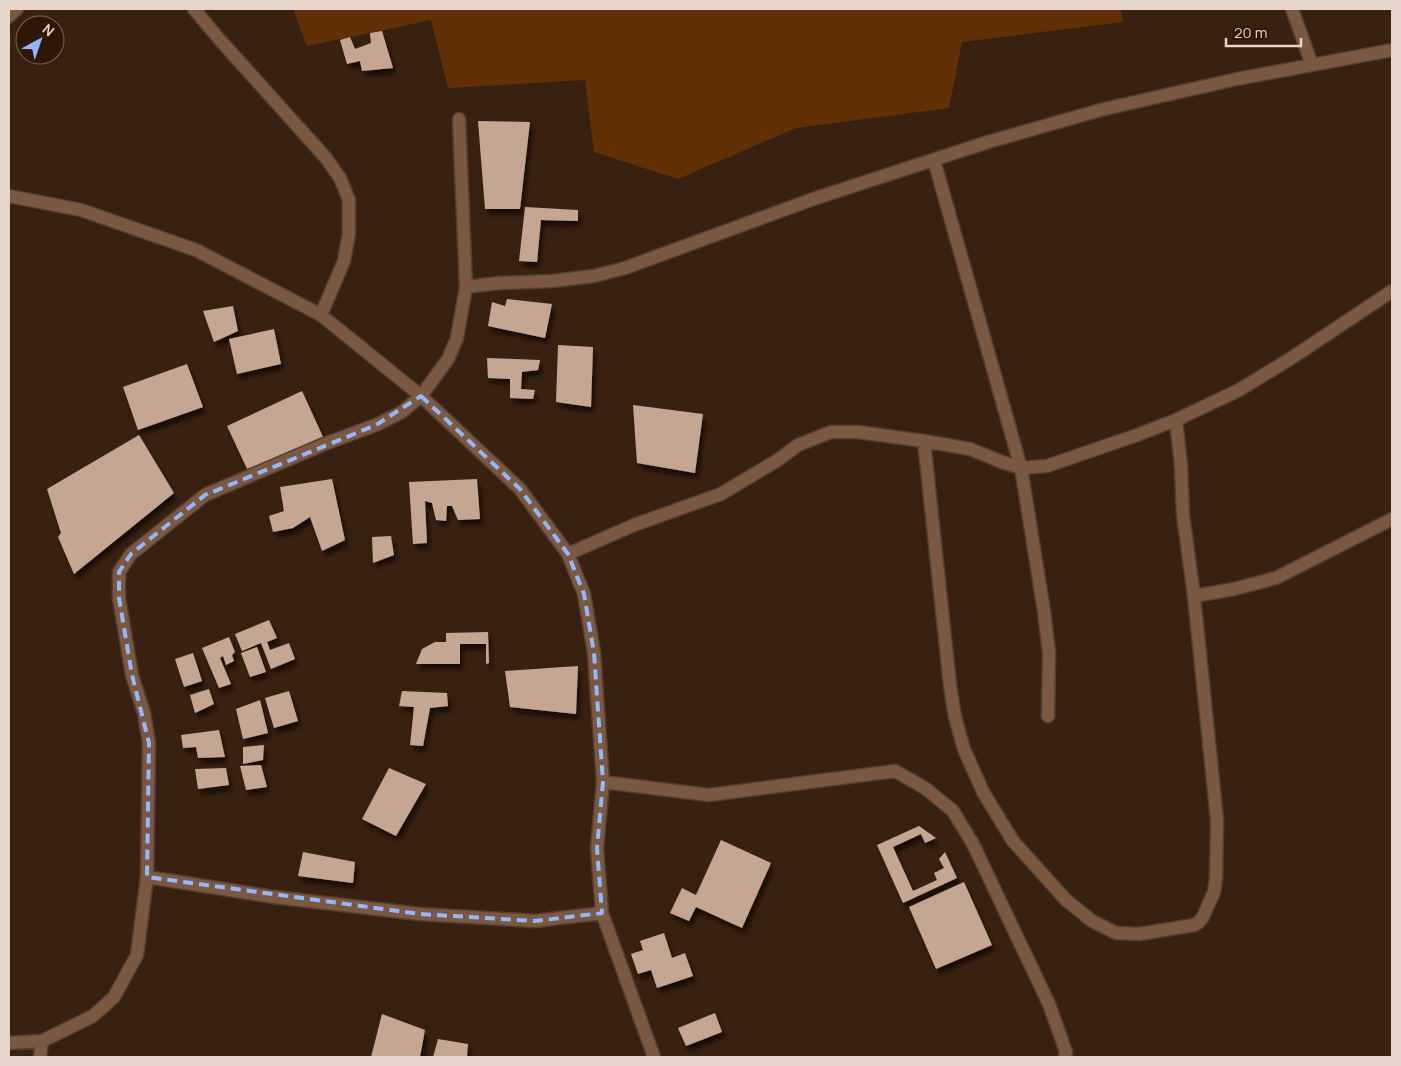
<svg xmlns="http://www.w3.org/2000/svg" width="1401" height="1066" font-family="Manrope,sans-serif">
<defs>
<filter id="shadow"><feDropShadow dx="3" dy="5.5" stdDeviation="2.5" flood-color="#0009"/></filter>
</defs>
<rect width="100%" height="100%" fill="#392111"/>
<!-- green -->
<path fill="#623006" d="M 293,9 L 1121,9 L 1123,22 L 962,42 L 949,108 L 796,128 L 678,179 L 594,152 L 585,80 L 448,88 L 431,20 L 307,46 Z"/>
<!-- building -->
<path fill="#c5a693" filter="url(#shadow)" d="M 382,31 L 393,68 L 362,71 L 360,61 L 347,64 L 340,40 L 350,37 L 355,49 L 371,43 L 370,33 Z
M 478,121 L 530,122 L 520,209 L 485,209 Z
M 525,207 L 578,210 L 578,221 L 541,220 L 537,262 L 519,261 Z
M 507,299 L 552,304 L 545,338 L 488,326 L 492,302 L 505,306 Z
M 233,306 L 238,331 L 214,342 L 203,311 Z
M 274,329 L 281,364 L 237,374 L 229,339 Z
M 558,345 L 593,347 L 591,407 L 556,402 Z
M 487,358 L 540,360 L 538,370 L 522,372 L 521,389 L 535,390 L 533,399 L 510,398 L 510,379 L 488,378 Z
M 187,364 L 203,407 L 138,430 L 123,387 Z
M 302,391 L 324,439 L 249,473 L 227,426 Z
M 633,405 L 703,414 L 695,473 L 637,463 Z
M 139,435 L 174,493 L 74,574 L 58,537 L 61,533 L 47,489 Z
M 332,479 L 345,540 L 322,551 L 310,517 L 293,528 L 273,532 L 269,516 L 284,511 L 280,487 Z
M 477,479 L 480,519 L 458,520 L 452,506 L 447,506 L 446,521 L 436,520 L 432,503 L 425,501 L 427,543 L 413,544 L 409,482 Z
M 391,536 L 394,555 L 373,563 L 372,537 Z
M 269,620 L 277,638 L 267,642 L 270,650 L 289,643 L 295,659 L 271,669 L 261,643 L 242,651 L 235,634 Z
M 488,632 L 489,663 L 486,664 L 486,644 L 460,644 L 460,664 L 416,664 L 422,649 L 435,642 L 446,642 L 446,633 Z
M 229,637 L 235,652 L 232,655 L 234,661 L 226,665 L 223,656 L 220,658 L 231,684 L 219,688 L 202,648 Z
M 257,647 L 266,672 L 250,677 L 241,653 Z
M 193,653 L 202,681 L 184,687 L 175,659 Z
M 578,666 L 576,714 L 510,707 L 505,671 Z
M 209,689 L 214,704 L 195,713 L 190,695 Z
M 289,691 L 298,721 L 274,728 L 265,698 Z
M 402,691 L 447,693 L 448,706 L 430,708 L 423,746 L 410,745 L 414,707 L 399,706 Z
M 260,700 L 268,733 L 243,739 L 236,709 Z
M 219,730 L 225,757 L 198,758 L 196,747 L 183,748 L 181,735 Z
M 264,745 L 263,760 L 243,764 L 243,747 Z
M 261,765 L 267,787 L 246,790 L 240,766 Z
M 226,768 L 229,785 L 198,789 L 195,769 Z
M 389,768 L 426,784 L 396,836 L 362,819 Z
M 919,826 L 936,838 L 925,843 L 921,834 L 893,847 L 913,891 L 937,880 L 934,873 L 944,868 L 939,859 L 945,852 L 957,878 L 903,903 L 877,845 Z
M 721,840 L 771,863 L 742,928 L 696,907 L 689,921 L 670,913 L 682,888 L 696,895 Z
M 303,852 L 355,862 L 353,883 L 298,876 Z
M 964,882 L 992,945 L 936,969 L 909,907 Z
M 664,933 L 672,958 L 685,953 L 693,976 L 657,988 L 651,970 L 638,974 L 631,954 L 643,950 L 640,941 Z
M 715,1013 L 722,1032 L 686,1046 L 678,1028 Z
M 382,1014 L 425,1030 L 420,1057 L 371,1057 Z
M 438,1039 L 468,1044 L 467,1057 L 433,1057 Z"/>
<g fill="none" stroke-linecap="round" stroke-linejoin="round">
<defs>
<path id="minor" d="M 194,9 L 220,40 L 326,158 L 340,178 L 349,200 L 349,233 L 344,261 L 321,315
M 1292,9 L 1312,65
M 9,16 L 17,9
M 934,160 L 1021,468 L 1044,611 L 1049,653 L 1048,716
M 9,196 L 81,210 L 196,250 L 321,315 L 421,396 L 520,489 L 568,554 L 584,594 L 594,653 L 603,782 L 597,848 L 602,913 L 654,1057
M 466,287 L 499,283 L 552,281 L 594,276 L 625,268 L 816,198 L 988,142 L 1104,109 L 1237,79 L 1392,50
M 924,441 L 950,685 L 955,717 L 964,749 L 983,792 L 1013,841 L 1066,900 L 1092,921 L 1116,933 L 1139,934 L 1194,925 L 1199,922 L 1203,917 L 1214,892 L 1216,879 L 1217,820 L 1194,596 L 1183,515 L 1181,466 L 1176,420
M 568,554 L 634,525 L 721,494 L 778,460 L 798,445 L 831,432 L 858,432 L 924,441 L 970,449 L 1002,462 L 1021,468 L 1047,466 L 1137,435 L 1176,420 L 1239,390 L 1290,359 L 1392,291
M 1194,596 L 1234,589 L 1276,578 L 1392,519
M 603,782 L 709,795 L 895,771 L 925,788 L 953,811 L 973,844 L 1049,1004 L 1066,1052 L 1065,1057
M 147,877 L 274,897 L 420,914 L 535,921 L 602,913
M 9,1043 L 42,1041 L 93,1016 L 114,997 L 137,955 L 147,877 L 149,743 L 144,713 L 132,675 L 119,598 L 119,572 L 131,554 L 205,495 L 327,443 L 376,425 L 402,412 L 421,396 L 448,359 L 457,338 L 466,287 L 459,119
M 40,1057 L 42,1041"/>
</defs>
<!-- minor casing -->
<use href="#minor" stroke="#553e2f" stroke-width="15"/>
<!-- minor -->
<use href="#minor" stroke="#7a5842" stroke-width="12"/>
</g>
<!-- marked area -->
<path fill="none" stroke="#94b7fd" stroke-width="4" stroke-dasharray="10 6" stroke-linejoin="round" d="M 421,396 L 520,489 L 568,554 L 584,594 L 594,653 L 603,782 L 597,848 L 602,913 L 535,921 L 420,914 L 147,877 L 149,743 L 132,675 L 119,598 L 119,572 L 131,554 L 205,495 L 376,425 Z"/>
<!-- border -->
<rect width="1401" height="1066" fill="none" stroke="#e5d5cb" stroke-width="20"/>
<!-- north arrow -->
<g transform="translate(40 40) rotate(40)"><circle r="24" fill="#2e1707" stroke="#776355"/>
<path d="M0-4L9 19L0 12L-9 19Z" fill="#94b7fd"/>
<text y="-8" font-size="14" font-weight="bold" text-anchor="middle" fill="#e5d5cb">N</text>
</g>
<!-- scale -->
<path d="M1226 38v8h75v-8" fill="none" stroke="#e5d5cb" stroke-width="2.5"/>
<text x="1234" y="38" font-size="15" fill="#e5d5cb" stroke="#2e1707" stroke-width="4" paint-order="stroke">20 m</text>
</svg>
